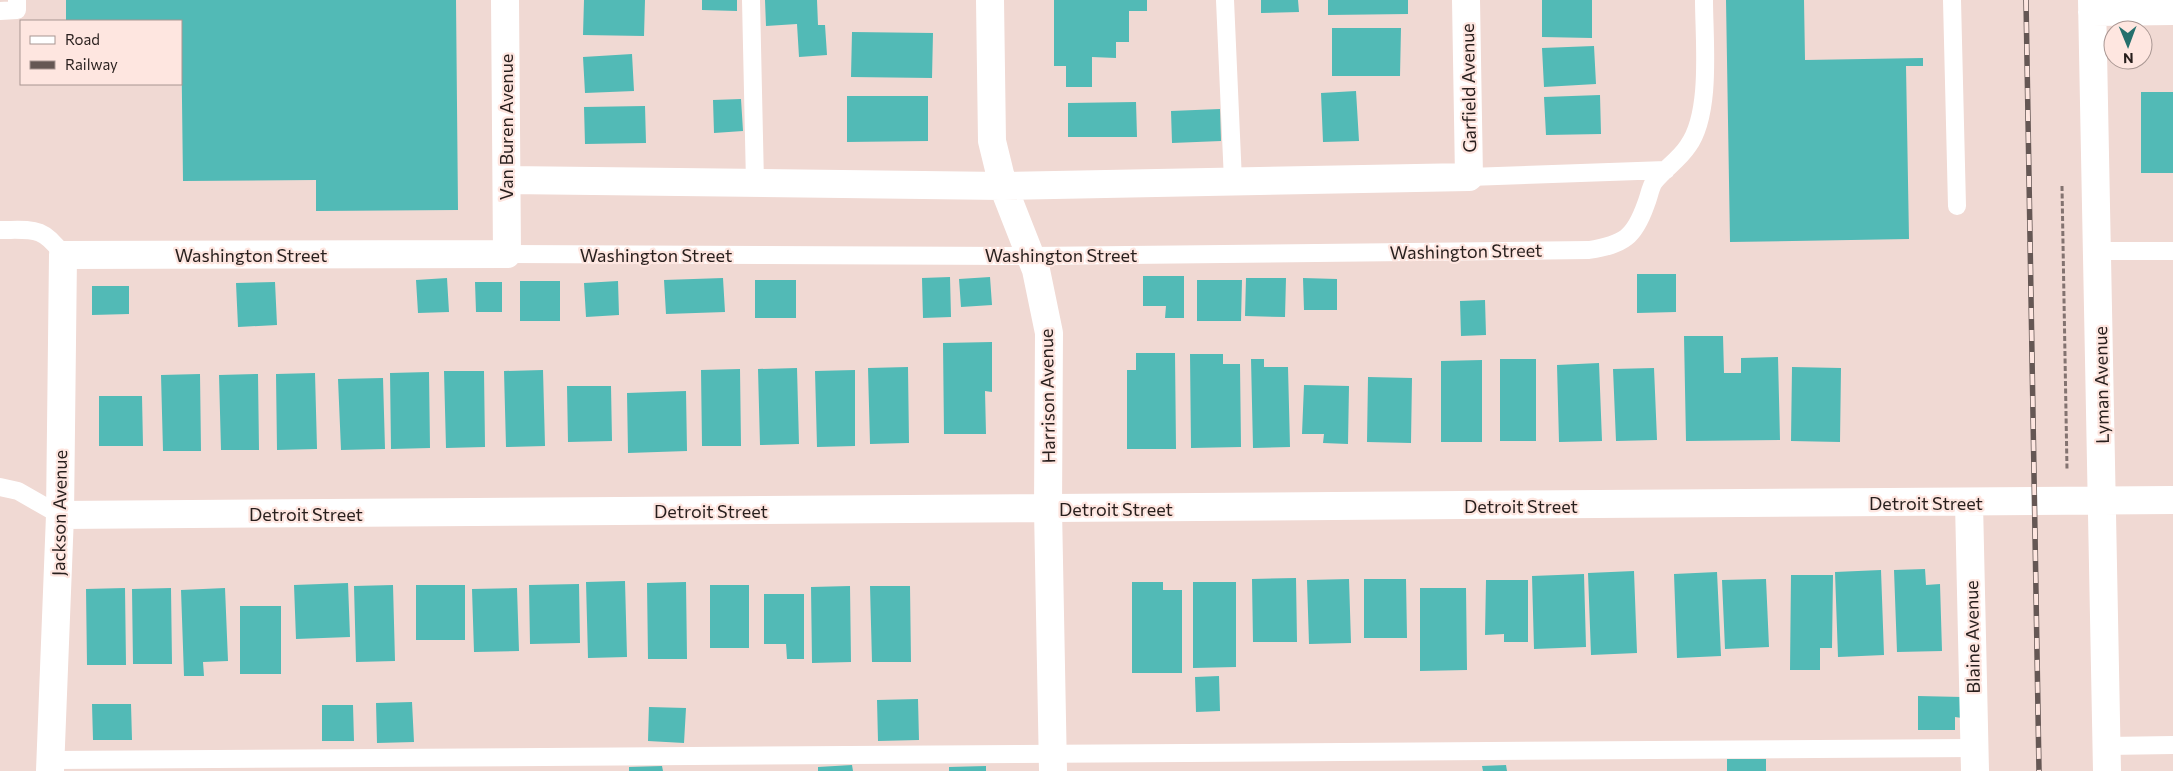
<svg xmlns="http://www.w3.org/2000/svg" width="2173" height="771" font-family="Commissioner,sans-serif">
<rect width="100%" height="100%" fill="#f0d9d3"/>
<!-- building -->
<path fill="#52bab6" d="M 66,0 L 456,0 L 458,210 L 316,211 L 316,180 L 183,181 L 181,21 L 66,21 Z
M 584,0 L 645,0 L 644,36 L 583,35 Z
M 702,0 L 737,0 L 737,11 L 702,10 Z
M 765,0 L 817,0 L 818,25 L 825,25 L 827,55 L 799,57 L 797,24 L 766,26 Z
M 1054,0 L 1147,0 L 1147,11 L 1129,11 L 1129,42 L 1116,42 L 1116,58 L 1092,57 L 1092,87 L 1066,87 L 1066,66 L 1054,66 Z
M 1261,0 L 1298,0 L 1299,12 L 1261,13 Z
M 1328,0 L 1408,0 L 1408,14 L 1328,15 Z
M 1542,0 L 1592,0 L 1592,38 L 1542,37 Z
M 1726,0 L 1804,0 L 1805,60 L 1923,58 L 1923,66 L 1906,66 L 1909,239 L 1730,242 Z
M 1332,28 L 1401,28 L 1400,76 L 1332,76 Z
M 852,32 L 933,33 L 932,78 L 851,77 Z
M 1594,46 L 1596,84 L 1544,87 L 1542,48 Z
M 632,54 L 634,91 L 585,93 L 583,57 Z
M 1356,91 L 1359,141 L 1323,142 L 1321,93 Z
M 2141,92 L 2173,92 L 2173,173 L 2141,173 Z
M 1600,95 L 1601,134 L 1546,135 L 1544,97 Z
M 847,96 L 928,96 L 928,141 L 847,142 Z
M 741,99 L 743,131 L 714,133 L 713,100 Z
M 1136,102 L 1137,137 L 1068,137 L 1068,103 Z
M 645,106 L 646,143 L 585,144 L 584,107 Z
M 1220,109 L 1221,141 L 1172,143 L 1171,111 Z
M 1637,274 L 1676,274 L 1676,312 L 1637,313 Z
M 1143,276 L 1184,276 L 1184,318 L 1165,318 L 1166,306 L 1143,306 Z
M 950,277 L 951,317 L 923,318 L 922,278 Z
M 990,277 L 992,305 L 961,307 L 959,279 Z
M 447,278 L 449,312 L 418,313 L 416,280 Z
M 723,278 L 725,312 L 666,314 L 664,280 Z
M 1246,278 L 1286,278 L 1285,317 L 1245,316 Z
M 1303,278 L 1337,279 L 1337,310 L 1304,310 Z
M 755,280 L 796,280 L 796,318 L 755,318 Z
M 1197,280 L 1242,280 L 1241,321 L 1197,321 Z
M 520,281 L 560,281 L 560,321 L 520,321 Z
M 618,281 L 619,315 L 586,317 L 584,283 Z
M 275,282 L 277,325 L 238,327 L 236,283 Z
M 475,282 L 502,282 L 502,312 L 476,312 Z
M 92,286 L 129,286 L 129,314 L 92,315 Z
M 1485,300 L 1486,335 L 1461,336 L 1460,301 Z
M 1684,336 L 1723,336 L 1724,373 L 1741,373 L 1741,358 L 1778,357 L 1780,440 L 1686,441 Z
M 992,342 L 992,392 L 985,391 L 986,434 L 944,434 L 943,343 Z
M 1136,353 L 1175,353 L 1176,449 L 1127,449 L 1127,370 L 1136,370 Z
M 1190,354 L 1223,354 L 1223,364 L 1240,364 L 1241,447 L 1191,448 Z
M 1251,359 L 1264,359 L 1264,367 L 1288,367 L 1290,447 L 1253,448 Z
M 1500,359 L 1536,359 L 1536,441 L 1500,441 Z
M 1482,360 L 1482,442 L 1441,442 L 1441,361 Z
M 1599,363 L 1602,441 L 1559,442 L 1557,365 Z
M 908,367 L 909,443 L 870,444 L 868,368 Z
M 1792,367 L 1841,368 L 1840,442 L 1791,441 Z
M 797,368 L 799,444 L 760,445 L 758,369 Z
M 1654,368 L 1657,440 L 1616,441 L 1613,369 Z
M 740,369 L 741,446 L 702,446 L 701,370 Z
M 543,370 L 545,446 L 506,447 L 504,371 Z
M 855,370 L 855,446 L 817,447 L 815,371 Z
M 444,371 L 484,371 L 485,447 L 446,448 Z
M 429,372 L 430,448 L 391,449 L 390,373 Z
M 315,373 L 317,449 L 277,450 L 276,374 Z
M 200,374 L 201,451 L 163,451 L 161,375 Z
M 258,374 L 259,450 L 221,450 L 219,375 Z
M 1368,377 L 1412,378 L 1411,443 L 1367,442 Z
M 383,378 L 385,449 L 341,450 L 338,379 Z
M 1304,385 L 1349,386 L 1348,444 L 1323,443 L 1324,434 L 1302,434 Z
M 567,386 L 611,386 L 612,441 L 568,442 Z
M 686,391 L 687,451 L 628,453 L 627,393 Z
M 99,396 L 142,396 L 143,446 L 99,446 Z
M 1925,569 L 1926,585 L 1940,584 L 1942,651 L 1897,652 L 1894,570 Z
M 1881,570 L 1884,655 L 1838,657 L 1835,572 Z
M 1634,571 L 1637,653 L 1591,655 L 1588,573 Z
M 1717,572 L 1721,656 L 1677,658 L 1674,574 Z
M 1584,574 L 1586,647 L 1534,649 L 1532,576 Z
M 1791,575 L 1833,575 L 1832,648 L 1820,648 L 1820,670 L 1790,670 Z
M 1296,578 L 1297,642 L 1253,642 L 1252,579 Z
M 1349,579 L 1351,643 L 1309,644 L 1307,580 Z
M 1364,579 L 1406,579 L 1407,638 L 1364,638 Z
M 1766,579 L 1769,647 L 1725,649 L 1722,580 Z
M 1486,580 L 1528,580 L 1528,642 L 1504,642 L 1504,634 L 1485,635 Z
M 625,581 L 627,657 L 588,658 L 586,582 Z
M 686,582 L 687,659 L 648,659 L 647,583 Z
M 1132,582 L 1163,582 L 1163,590 L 1182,590 L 1182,673 L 1132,673 Z
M 1193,582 L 1236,582 L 1236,667 L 1193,668 Z
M 348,583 L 350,637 L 296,639 L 294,585 Z
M 579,584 L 580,643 L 530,644 L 529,585 Z
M 393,585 L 395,661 L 356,662 L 354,586 Z
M 416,585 L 465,585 L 465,640 L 416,640 Z
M 710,585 L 749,585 L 749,648 L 710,648 Z
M 850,586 L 851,662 L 812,663 L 811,587 Z
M 870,586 L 910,586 L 911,662 L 872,662 Z
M 125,588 L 126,665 L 87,665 L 86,589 Z
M 171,588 L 172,664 L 133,664 L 132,589 Z
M 225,588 L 228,661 L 203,662 L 204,676 L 184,676 L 181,590 Z
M 517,588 L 519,651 L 474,652 L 472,589 Z
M 1420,588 L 1466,588 L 1467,670 L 1420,671 Z
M 764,594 L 804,594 L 804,659 L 787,659 L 786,644 L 764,644 Z
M 240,606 L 281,606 L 281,674 L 240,674 Z
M 1219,676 L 1220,711 L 1196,712 L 1195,677 Z
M 1918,696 L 1962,697 L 1962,718 L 1955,717 L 1955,730 L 1918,730 Z
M 918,699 L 919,740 L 878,741 L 877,700 Z
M 412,702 L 414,742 L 377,743 L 376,703 Z
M 92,704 L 131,704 L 132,740 L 93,740 Z
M 322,705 L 353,705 L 354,741 L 322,741 Z
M 649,707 L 686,708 L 684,743 L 648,741 Z
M 1727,759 L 1766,759 L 1766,771 L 1727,771 Z
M 852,765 L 853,771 L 818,771 L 818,767 Z
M 1506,765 L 1507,771 L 1483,771 L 1482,766 Z
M 662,766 L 663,771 L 629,771 L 629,767 Z
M 986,766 L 986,771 L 949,771 L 949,767 Z"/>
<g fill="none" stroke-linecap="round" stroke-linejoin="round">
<!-- path -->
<path stroke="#837370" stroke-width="3" stroke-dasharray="5 2.5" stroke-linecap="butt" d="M 2062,186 L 2067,469"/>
<!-- lane -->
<path stroke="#fff" stroke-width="18" d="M 751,0 L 755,183
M 1225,0 L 1233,181
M 1952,0 L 1957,206
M 0,11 L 17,10 L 17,0
M 1469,177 L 1666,170
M 0,230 C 33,230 43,226 63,255
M 2098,251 L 2173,251
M 507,254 L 1031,256 L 1589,250 C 1624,244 1634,238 1646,204 C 1649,197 1650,188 1654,182 C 1664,169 1679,160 1688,146 C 1712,113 1704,40 1704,0
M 0,487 L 18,491 L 60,515
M 2107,746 L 2173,745
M 51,760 L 1975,748"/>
<!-- street -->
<path stroke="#fff" stroke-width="28" d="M 990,0 L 992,141 L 1003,186 L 1036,270 L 1049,333 L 1048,509 L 1053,771
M 2092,0 L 2107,771
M 2092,12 L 2173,11
M 507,180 L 1003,186 L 1469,177 L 1466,0
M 1969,503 L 1975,771
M 60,515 L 2173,500
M 50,771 L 60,515 L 63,255 L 507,254 L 505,0"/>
<defs>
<path id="rail" d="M 2026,0 L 2039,771"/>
</defs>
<!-- rail casing -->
<use href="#rail" stroke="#655754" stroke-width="5.5"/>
<!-- rail -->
<use href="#rail" stroke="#fee6e0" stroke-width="4" stroke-dasharray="11" stroke-linecap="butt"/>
</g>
<g text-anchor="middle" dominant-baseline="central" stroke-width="4.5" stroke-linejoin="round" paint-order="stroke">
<!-- street labels -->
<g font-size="18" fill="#281f1d" stroke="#fee6e0">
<text transform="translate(1468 88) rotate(-91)">Garfield Avenue</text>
<text transform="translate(506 127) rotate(-90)">Van Buren Avenue</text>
<text transform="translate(1466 251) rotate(-1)">Washington Street</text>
<text x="251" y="255">Washington Street</text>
<text x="656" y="255">Washington Street</text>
<text x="1061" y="255">Washington Street</text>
<text transform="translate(2101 385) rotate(-91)">Lyman Avenue</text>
<text transform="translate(1047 396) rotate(-91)">Harrison Avenue</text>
<text x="1926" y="503">Detroit Street</text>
<text x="1521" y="506">Detroit Street</text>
<text x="1116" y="509">Detroit Street</text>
<text x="711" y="511">Detroit Street</text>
<text transform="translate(59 513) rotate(-89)">Jackson Avenue</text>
<text x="306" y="514">Detroit Street</text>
<text transform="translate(1972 637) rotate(-91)">Blaine Avenue</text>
</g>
</g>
<!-- legend -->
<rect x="20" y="20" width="162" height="65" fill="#fee6e0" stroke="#a89692"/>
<rect x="30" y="36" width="25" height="8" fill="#ffffff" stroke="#a89692"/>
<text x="65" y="45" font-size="15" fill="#281f1d">Road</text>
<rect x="30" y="61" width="25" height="8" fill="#655754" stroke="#a89692"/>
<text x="65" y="70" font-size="15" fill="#281f1d">Railway</text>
<!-- north arrow -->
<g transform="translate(2128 45) rotate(179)"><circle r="24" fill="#fee6e0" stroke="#a89692"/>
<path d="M0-4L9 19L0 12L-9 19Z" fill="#25706d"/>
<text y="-8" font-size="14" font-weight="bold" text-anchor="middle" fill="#281f1d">N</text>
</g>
</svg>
